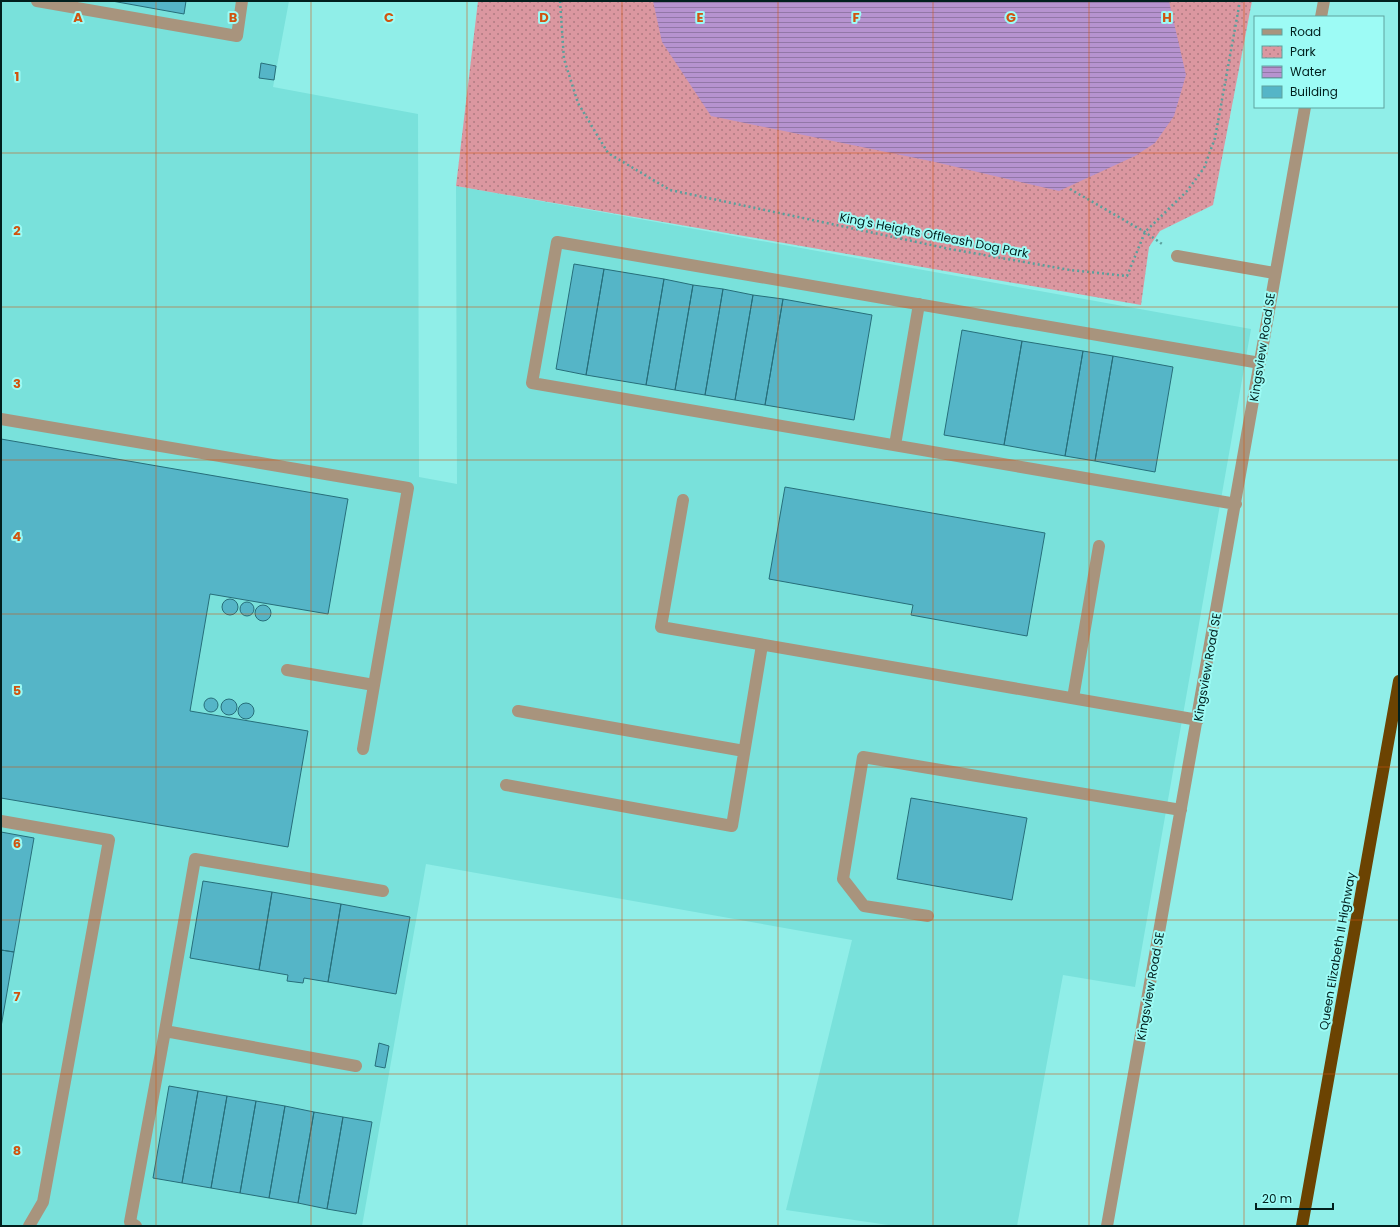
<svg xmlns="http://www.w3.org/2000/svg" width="1400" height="1227" font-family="Poppins,sans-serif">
<defs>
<pattern id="park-dots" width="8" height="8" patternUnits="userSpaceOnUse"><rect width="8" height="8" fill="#db97a0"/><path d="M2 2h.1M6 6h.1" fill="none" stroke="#af7b82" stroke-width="1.8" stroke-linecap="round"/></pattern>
<pattern id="water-rules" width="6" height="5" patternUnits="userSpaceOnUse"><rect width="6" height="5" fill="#b693cf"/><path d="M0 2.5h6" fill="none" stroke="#9277a7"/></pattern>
</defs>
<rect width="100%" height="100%" fill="#90eee8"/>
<!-- built -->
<path fill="#79e1db" d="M 1,1 L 289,1 L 273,87 L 418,114 L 419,477 L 457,484 L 456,186 L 1251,329 L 1135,987 L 1063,975 L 1017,1226 L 895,1226 L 786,1210 L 852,940 L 426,864 L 362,1226 L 1,1226 Z"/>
<!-- park -->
<path fill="url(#park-dots)" d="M 478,1 L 1252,1 L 1213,205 L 1160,231 L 1149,247 L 1141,305 L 456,186 Z"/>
<!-- water -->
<path fill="url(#water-rules)" d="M 653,1 L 1169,1 L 1186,75 L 1174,116 L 1155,143 L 1135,156 L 1059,191 L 935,162 L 711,116 L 662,42 Z"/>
<!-- building -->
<path fill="#55b5c7" stroke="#276e7a" d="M 112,1 L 186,1 L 184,14 Z
M 261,63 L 276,66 L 274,80 L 259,78 Z
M 574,264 L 604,269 L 586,375 L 556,369 Z
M 604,269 L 664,279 L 646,385 L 586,375 Z
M 664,279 L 693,285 L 675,390 L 646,385 Z
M 693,285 L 723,289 L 705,395 L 675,390 Z
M 723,289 L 753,295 L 735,400 L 705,395 Z
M 753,295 L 783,299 L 765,405 L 735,400 Z
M 783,299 L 872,315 L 854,420 L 765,405 Z
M 962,330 L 1022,341 L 1004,445 L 944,435 Z
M 1022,341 L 1083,351 L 1065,456 L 1004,445 Z
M 1083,351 L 1113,356 L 1095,461 L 1065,456 Z
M 1113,356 L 1173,367 L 1155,472 L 1095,461 Z
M 1,439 L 348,499 L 328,614 L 210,594 L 190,711 L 308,731 L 288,847 L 1,798 Z
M 785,487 L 1045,533 L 1027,636 L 911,615 L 913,605 L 769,579 Z
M222 607a8 8 0 1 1 16 0a8 8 0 1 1-16 0Z
M240 609a7 7 0 1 1 14 0a7 7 0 1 1-14 0Z
M255 613a8 8 0 1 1 16 0a8 8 0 1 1-16 0Z
M204 705a7 7 0 1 1 14 0a7 7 0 1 1-14 0Z
M221 707a8 8 0 1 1 16 0a8 8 0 1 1-16 0Z
M238 711a8 8 0 1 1 16 0a8 8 0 1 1-16 0Z
M 911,798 L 1027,818 L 1012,900 L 897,879 Z
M 1,832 L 34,838 L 14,952 L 1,950 Z
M 203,881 L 272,892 L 259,970 L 190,958 Z
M 272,892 L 341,904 L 328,982 L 304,978 L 303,983 L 287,981 L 288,975 L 259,970 Z
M 341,904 L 410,917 L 396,994 L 328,982 Z
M 1,950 L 14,952 L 1,1027 Z
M 379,1043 L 389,1046 L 385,1068 L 375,1066 Z
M 169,1086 L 198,1091 L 182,1183 L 153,1178 Z
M 198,1091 L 227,1096 L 211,1188 L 182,1183 Z
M 227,1096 L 256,1101 L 240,1193 L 211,1188 Z
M 256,1101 L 285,1106 L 269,1198 L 240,1193 Z
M 285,1106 L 314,1112 L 298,1203 L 269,1198 Z
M 314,1112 L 343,1117 L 327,1209 L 298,1203 Z
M 343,1117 L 372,1122 L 356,1214 L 327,1209 Z"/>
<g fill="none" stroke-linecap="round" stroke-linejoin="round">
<!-- path -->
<path stroke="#5aa09c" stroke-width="2.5" stroke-dasharray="2 3" stroke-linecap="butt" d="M 560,1 L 564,59 L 578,103 L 608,153 L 670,190 L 950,249 L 1070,270 L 1127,276 L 1145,232 L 1187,191 L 1204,168 L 1215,138 L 1240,1
M 1070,189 L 1145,232 L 1162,244"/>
<!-- minor -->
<path stroke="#a8947d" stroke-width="12" d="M 37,1 L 237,36 L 242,1
M 1321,17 L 1324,1
M 1177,256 L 1274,273
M 1,419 L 408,488 L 363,749
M 895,445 L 919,304
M 683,500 L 661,627 L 1198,720
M 1236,504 L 532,383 L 557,242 L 1260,363
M 287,670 L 374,685
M 1073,698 L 1099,546
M 518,711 L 744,751
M 506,785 L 732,826 L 762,645
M 1,821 L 109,840 L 43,1202 L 29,1226
M 928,916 L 864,906 L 843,879 L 863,757 L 1181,810
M 165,1031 L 195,859 L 383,891
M 136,1226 L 130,1222 L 165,1031 L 356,1066
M 1107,1226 L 1305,107"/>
<!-- highway -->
<path stroke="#6b4302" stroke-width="12" d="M 1302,1226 L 1399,681"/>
</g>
<!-- grid -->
<path fill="none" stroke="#d1530e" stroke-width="1" stroke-opacity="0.55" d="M 156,1 L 156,1226M 311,1 L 311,1226M 467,1 L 467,1226M 622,1 L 622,1226M 778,1 L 778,1226M 933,1 L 933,1226M 1089,1 L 1089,1226M 1244,1 L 1244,1226M 1,153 L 1399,153M 1,307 L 1399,307M 1,460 L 1399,460M 1,614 L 1399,614M 1,767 L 1399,767M 1,920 L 1399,920M 1,1074 L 1399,1074"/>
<g text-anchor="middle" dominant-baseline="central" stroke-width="4" stroke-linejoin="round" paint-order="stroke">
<!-- street labels -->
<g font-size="12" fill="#011f1d" stroke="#9dfbf5">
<text transform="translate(934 235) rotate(11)">King's Heights Offleash Dog Park</text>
<text transform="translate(1262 347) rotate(-81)">Kingsview Road SE</text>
<text transform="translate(1207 667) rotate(-80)">Kingsview Road SE</text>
<text transform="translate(1337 951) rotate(-80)">Queen Elizabeth II Highway</text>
<text transform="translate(1150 986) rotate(-80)">Kingsview Road SE</text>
</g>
</g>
<g font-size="13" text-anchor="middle" font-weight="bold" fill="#d1530e" stroke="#9dfbf5" stroke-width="4" stroke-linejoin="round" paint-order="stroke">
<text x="78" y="22">A</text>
<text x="233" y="22">B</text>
<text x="389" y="22">C</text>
<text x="544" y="22">D</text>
<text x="700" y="22">E</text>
<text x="856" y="22">F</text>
<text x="1011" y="22">G</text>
<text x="1167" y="22">H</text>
<text x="17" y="81">1</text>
<text x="17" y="235">2</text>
<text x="17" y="388">3</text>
<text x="17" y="541">4</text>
<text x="17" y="695">5</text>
<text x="17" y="848">6</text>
<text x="17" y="1001">7</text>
<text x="17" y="1155">8</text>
</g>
<!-- border -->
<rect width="1400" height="1227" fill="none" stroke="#011f1d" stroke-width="4"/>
<!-- legend -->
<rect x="1254" y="16" width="130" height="92" fill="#9dfbf5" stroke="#5fa39f"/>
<rect x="1262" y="29" width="20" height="6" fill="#a8947d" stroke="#5fa39f"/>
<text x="1290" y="36" font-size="12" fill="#011f1d">Road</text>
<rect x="1262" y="46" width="20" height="12" fill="url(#park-dots)" stroke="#5fa39f"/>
<text x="1290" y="56" font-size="12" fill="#011f1d">Park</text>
<rect x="1262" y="66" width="20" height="12" fill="url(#water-rules)" stroke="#5fa39f"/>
<text x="1290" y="76" font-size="12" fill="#011f1d">Water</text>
<rect x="1262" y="86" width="20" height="12" fill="#55b5c7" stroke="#5fa39f"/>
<text x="1290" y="96" font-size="12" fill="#011f1d">Building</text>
<!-- scale -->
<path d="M1256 1203v6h77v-6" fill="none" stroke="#011f1d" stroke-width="2"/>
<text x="1262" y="1203" font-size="12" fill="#011f1d" stroke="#9dfbf5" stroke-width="3" paint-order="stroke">20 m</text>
</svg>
